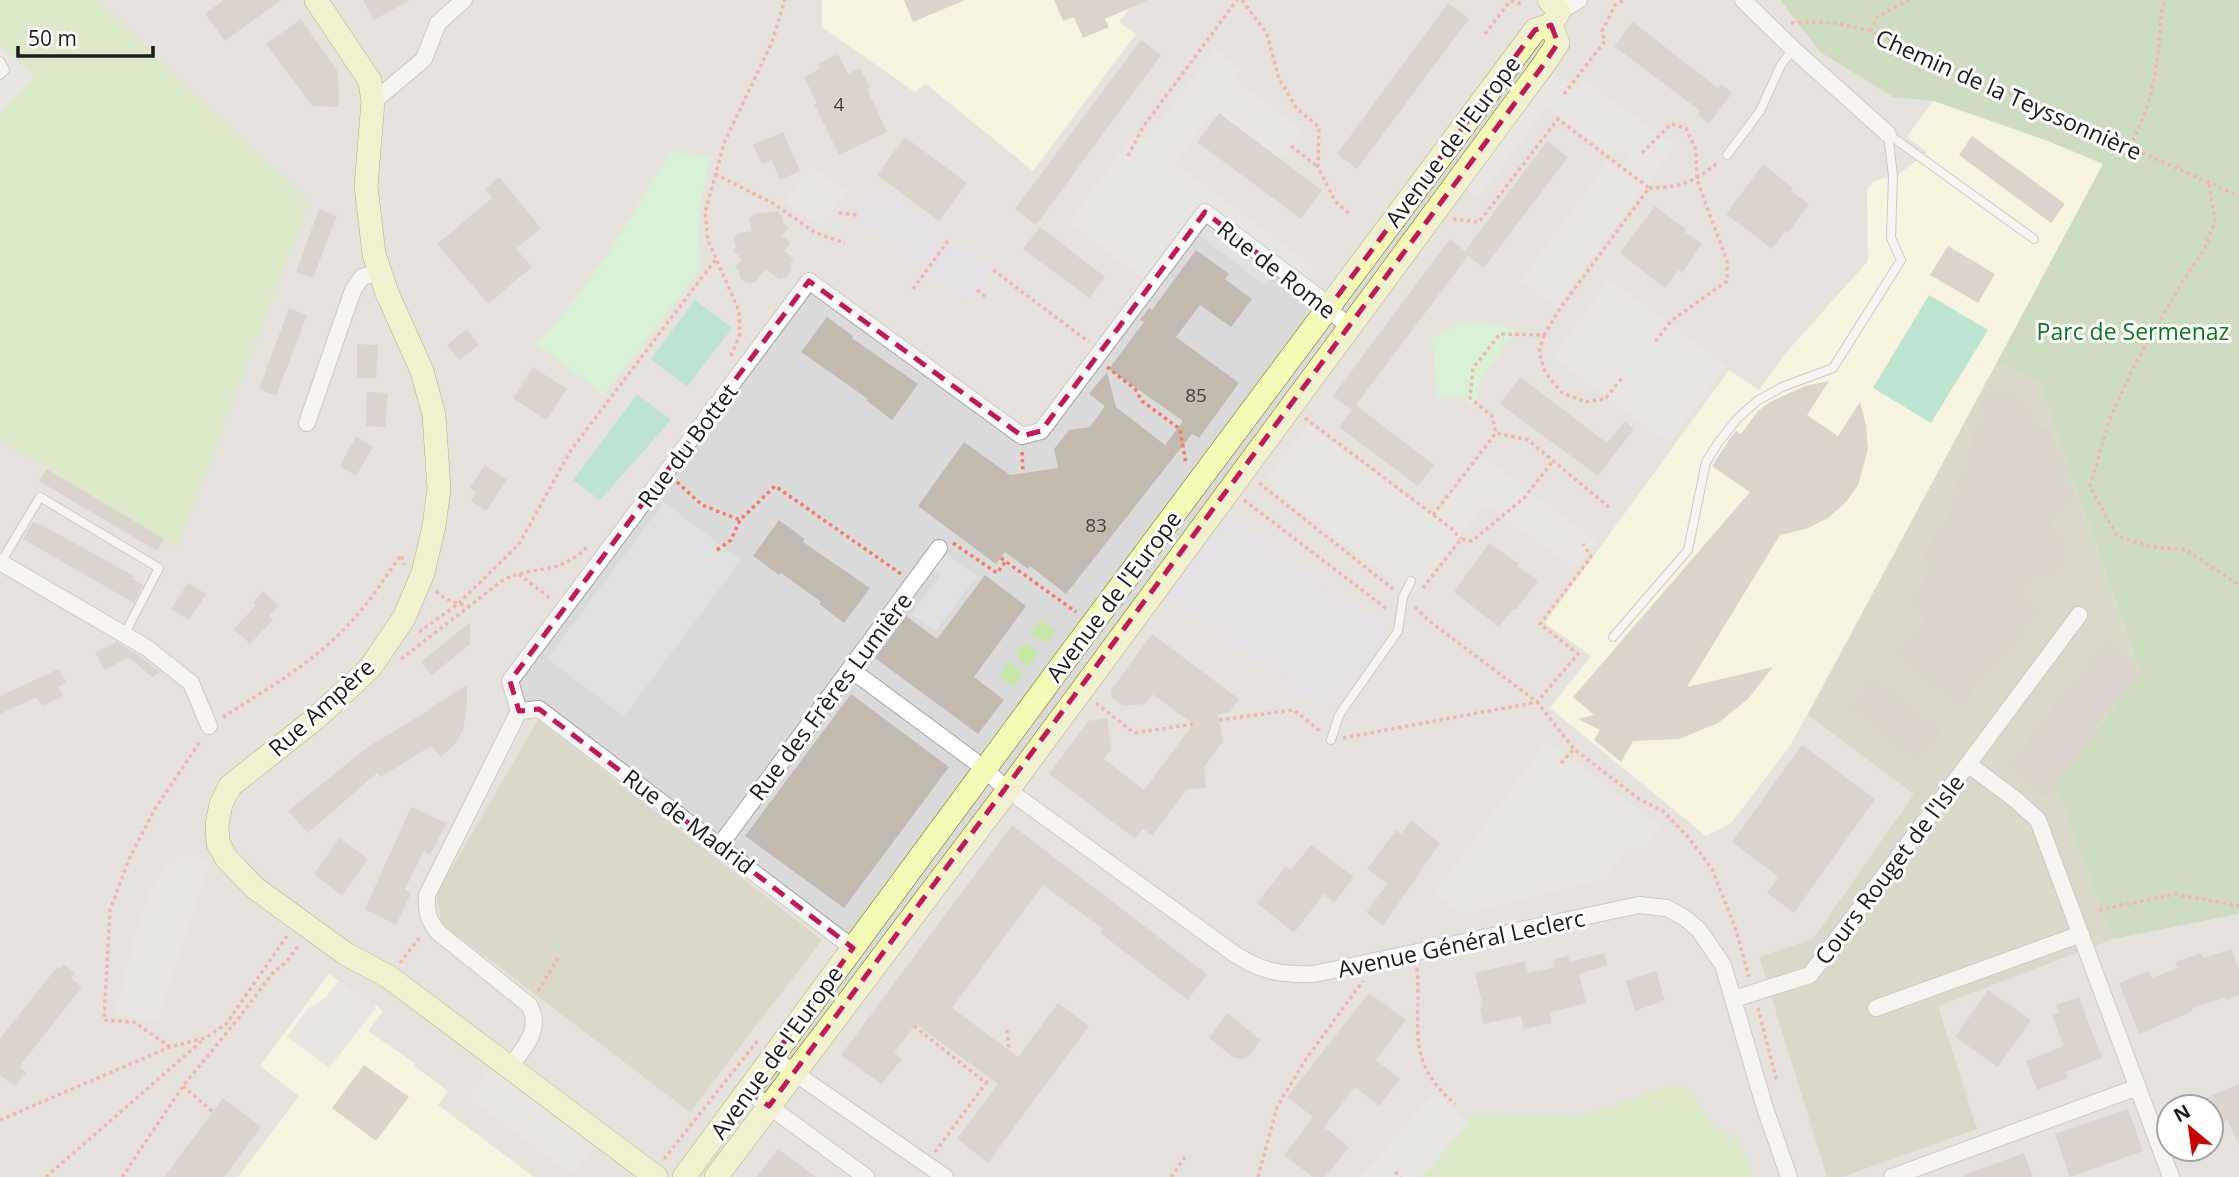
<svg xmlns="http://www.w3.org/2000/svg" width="2239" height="1177" font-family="'Open Sans',sans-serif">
<rect width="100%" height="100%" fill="#eeebe3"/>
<!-- residential -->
<path fill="#dbdada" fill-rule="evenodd" d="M 0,0 L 1780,0 L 1820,52 L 1893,97 L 1933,101 L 2048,141 L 2113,939 L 2239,914 L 2239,1177 L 0,1177 ZM 2169,1107 L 2211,1107 L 2211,1149 L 2169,1149 Z"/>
<!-- education -->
<path fill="#feffdb" d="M 822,0 L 1136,0 L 1119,22 L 1136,34 L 1033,171 L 926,84 L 915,92 L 822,27 Z
M 1933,101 L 2048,141 L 2104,164 L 1790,746 L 1731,823 L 1706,836 L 1550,708 L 1591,656 L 1545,623 L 1729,370 L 1759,390 L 1785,354 L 1868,261 L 1867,190 L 1874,181 L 1899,174 L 1927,152 L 1907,137 Z
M 329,974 L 373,1007 L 376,1005 L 383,1011 L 368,1031 L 416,1064 L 414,1066 L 448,1091 L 438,1105 L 534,1177 L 238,1177 L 299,1096 L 260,1066 Z"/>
<!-- construction -->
<path fill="#c2c3ae" d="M 1997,362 L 2040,381 L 2062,448 L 2141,674 L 2054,781 L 2113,939 L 1938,1006 L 1977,1129 L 1842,1177 L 1827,1177 L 1759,957 L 1813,939 L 1914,794 L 1808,715 Z
M 538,720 L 822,940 L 690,1112 L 441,923 L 436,895 Z"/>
<!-- grass -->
<path fill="#c6e8a8" d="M 0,0 L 97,0 L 309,202 L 177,548 L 0,439 L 0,113 L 34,76 L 0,46 Z
M 1040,620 L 1056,630 L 1047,643 L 1031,634 Z
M 1024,643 L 1039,652 L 1028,668 L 1016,654 Z
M 1010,661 L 1023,674 L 1013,687 L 999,676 Z
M 1671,1085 L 1690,1090 L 1718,1131 L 1738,1137 L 1753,1177 L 1421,1177 L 1469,1123 L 1464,1119 L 1478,1113 L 1581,1117 Z"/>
<!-- forest -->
<path fill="#a6cd98" d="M 1780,0 L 2239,0 L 2239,914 L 2113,939 L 2054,781 L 2141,674 L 2062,448 L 2040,381 L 1997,362 L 2103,164 L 2048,141 L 1934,101 L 1893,97 L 1820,52 Z"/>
<!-- park -->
<path fill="#bff9c5" d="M 671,151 L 710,158 L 701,197 L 698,225 L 700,270 L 604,395 L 536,343 C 593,287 630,218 671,151 Z
M 1465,321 L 1516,329 L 1479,382 L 1476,400 L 1471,406 L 1464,397 L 1438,397 L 1432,337 Z"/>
<!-- pitch -->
<path fill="#81ddbb" d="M 1929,295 L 1988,330 L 1931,423 L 1873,388 Z
M 695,300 L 732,328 L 687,387 L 651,359 Z
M 637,394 L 671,420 L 600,500 L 573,480 Z"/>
<!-- parking -->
<path fill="#e1e1e1" d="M 0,46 L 34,76 L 0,113 Z
M 1215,50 L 1241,70 L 1234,79 L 1303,131 L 1279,163 L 1212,113 L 1174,163 L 1314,268 L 1307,278 L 1285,262 L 1266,286 L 1184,224 L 1143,278 L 1069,222 L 1136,133 L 1146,141 Z
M 1554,72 L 1576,88 L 1583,79 L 1675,147 L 1556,306 L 1521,280 L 1608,162 L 1619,170 L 1630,156 L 1620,149 L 1614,157 L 1546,107 L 1479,197 L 1467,188 Z
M 811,166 L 846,191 L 820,227 L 786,202 Z
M 1609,280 L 1726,366 L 1669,443 L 1553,357 Z
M 1308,424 L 1428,513 L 1439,511 L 1481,456 L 1597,542 L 1576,569 L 1485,504 L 1413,596 L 1275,490 L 1269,477 Z
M 664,502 L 741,560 L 624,716 L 547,659 Z
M 939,548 L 977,576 L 936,631 L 911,614 L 940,576 L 926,566 Z
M 1547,741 L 1660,827 L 1641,852 L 1630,844 L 1606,878 L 1462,914 L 1434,894 Z
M 181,854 L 210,861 L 157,1022 L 115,1014 L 135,935 L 152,888 L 166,868 Z
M 338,981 L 376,1008 L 329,1068 L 287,1037 L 307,1009 L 326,997 Z
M 493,1065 L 597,1140 L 572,1175 L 469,1097 Z
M 1435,1093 L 1469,1123 L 1421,1177 L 1360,1177 Z"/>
<!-- plaza -->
<path fill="#d7d7e4" d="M 879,185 L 993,270 L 968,302 L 855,218 Z
M 1223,509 L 1391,632 L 1329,714 L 1161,591 Z"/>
<!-- building -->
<path fill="#c3bab2" d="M 224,0 L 281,0 L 225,41 L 205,14 Z
M 363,0 L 410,0 L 374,20 Z
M 904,0 L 965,0 L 913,22 Z
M 1054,0 L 1148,0 L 1105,19 L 1109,27 L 1083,38 L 1074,17 L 1063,21 Z
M 1448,3 L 1469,19 L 1357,169 L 1337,154 Z
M 301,19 L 338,72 L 339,107 L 312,106 L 266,44 Z
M 1633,22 L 1718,88 L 1721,84 L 1732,93 L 1709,124 L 1698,115 L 1700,111 L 1614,46 Z
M 1141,40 L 1161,55 L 1036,225 L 1015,209 Z
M 838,54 L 848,74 L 860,68 L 870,88 L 867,89 L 887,132 L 839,155 L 814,104 L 817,103 L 804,77 L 820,69 L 818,64 Z
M 1219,113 L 1322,190 L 1301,219 L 1197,142 Z
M 783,132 L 800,171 L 780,180 L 772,160 L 762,164 L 753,145 Z
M 1972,136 L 2065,204 L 2051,223 L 1959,155 Z
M 905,137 L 967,183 L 939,221 L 877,175 Z
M 1547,141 L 1568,157 L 1484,268 L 1468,256 L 1356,405 L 1434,465 L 1418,486 L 1339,427 L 1352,410 L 1333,396 L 1450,239 L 1465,251 Z
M 1763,164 L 1793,188 L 1791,191 L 1809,204 L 1788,233 L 1785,231 L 1772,249 L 1726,214 Z
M 499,177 L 541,228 L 516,249 L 532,267 L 488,304 L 437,244 L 492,198 L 485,189 Z
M 1655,206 L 1687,230 L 1685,232 L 1702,244 L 1682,273 L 1679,270 L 1665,288 L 1620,253 Z
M 319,209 L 337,216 L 313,278 L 296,272 Z
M 777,211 L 782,216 L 783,223 L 789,227 L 782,236 L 791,243 L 784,251 L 794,259 L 790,264 L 791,272 L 786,278 L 779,279 L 766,269 L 754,283 L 747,283 L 740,278 L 739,271 L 735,268 L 742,259 L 733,251 L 736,247 L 734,239 L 738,233 L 752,231 L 749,219 L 754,214 Z
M 1040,227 L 1105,277 L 1089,298 L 1023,249 Z
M 1948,246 L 1995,274 L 1978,303 L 1930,275 Z
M 1196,250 L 1229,274 L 1225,279 L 1252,299 L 1231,327 L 1200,305 L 1176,337 L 1239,383 L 1199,438 L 1192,434 L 1066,594 L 1030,566 L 1028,569 L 1005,552 L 996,564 L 918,506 L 964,442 L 1010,475 L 1058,468 L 1054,449 L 1069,430 L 1090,427 L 1105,406 L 1089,394 L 1107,372 L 1116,407 L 1165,445 L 1183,421 L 1109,369 L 1144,322 L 1140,320 L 1149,308 L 1152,310 Z
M 289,308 L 307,315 L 276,396 L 259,389 Z
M 827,317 L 853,336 L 852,338 L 918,384 L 892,420 L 867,401 L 868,399 L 801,352 Z
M 467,329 L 479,345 L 459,360 L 447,345 Z
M 357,344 L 378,345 L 376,378 L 357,378 Z
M 533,367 L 567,389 L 546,420 L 513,398 Z
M 1520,377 L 1607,443 L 1625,421 L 1634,429 L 1598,476 L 1500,404 Z
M 1829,381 L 1807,415 L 1838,436 L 1860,402 L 1866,425 L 1868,449 L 1858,485 L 1846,502 L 1828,518 L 1806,529 L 1780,535 L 1687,687 L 1773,667 L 1748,699 L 1718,723 L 1679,739 L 1633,741 L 1621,762 L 1594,740 L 1600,730 L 1578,719 L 1594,715 L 1573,697 L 1750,492 L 1712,466 L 1733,434 L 1736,431 L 1741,434 L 1758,411 L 1770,402 L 1805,386 Z
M 2002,388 L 2033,411 L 2029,420 L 2052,433 L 2050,440 L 2062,448 L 2057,453 L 2064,458 L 2061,463 L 2070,470 L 2060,481 L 2075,494 L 2049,525 L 2068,544 L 2062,552 L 2067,557 L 2050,580 L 2040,575 L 2020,595 L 2041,610 L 1994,669 L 1991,666 L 1961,707 L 1895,655 L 1926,617 L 1907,602 L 1934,567 L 1923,555 L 1955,506 L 1951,503 L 1961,490 L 1955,485 L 1969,463 L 1965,457 L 1975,439 L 1971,435 L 1983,420 L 1982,402 L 1993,390 L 1997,394 Z
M 367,392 L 388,393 L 385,427 L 366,426 Z
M 356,436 L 373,447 L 356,476 L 340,466 Z
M 485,465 L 507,480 L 486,511 L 471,501 L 476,492 L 470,487 Z
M 47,469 L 164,539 L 157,551 L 39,481 Z
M 779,520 L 805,539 L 803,542 L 870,588 L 844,623 L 819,604 L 821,602 L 781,573 L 779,575 L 753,556 Z
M 33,522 L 42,526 L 42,525 L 134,576 L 132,579 L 143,585 L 134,603 L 23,539 Z
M 1489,543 L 1519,564 L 1517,566 L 1538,581 L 1516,610 L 1514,608 L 1499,627 L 1454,592 Z
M 985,575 L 1026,606 L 974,677 L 1004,700 L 978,734 L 875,658 L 906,616 L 937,639 Z
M 188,583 L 206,594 L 189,620 L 171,609 Z
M 263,591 L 279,606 L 269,616 L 273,620 L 250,644 L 234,629 L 256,605 L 253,602 Z
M 470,622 L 470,644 L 432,675 L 421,662 Z
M 1152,634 L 1239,699 L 1230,712 L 1218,714 L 1223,742 L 1204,767 L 1206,787 L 1186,790 L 1152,836 L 1143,829 L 1135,839 L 1049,774 L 1088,721 L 1107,718 L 1111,749 L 1104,759 L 1144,790 L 1193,724 L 1152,694 L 1145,704 L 1123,706 L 1112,698 L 1111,690 Z
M 2110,640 L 2142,671 L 2131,687 L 2129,685 L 2091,730 L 2097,734 L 2046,798 L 2008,768 L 2071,683 Z
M 117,642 L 141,657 L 160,672 L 152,677 L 129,657 L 105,670 L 95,652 Z
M 59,669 L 66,683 L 58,687 L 63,696 L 42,706 L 37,697 L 0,714 L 0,696 Z
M 1873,677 L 1941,731 L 1917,762 L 1849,706 Z
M 467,685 L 467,704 L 463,730 L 455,744 L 441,757 L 431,746 L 381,777 L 377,773 L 308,833 L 288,811 L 369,746 L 428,711 L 427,710 Z
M 851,694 L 949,767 L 844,908 L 745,836 Z
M 1802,745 L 1875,799 L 1794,913 L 1767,893 L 1778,877 L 1732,842 Z
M 411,807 L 447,823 L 430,855 L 424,851 L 405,889 L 411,893 L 396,925 L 365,909 Z
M 1411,820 L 1440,843 L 1383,926 L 1366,912 L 1387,884 L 1367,869 L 1396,830 L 1401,834 Z
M 1012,825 L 1207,974 L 1188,1000 L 1100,933 L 1103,929 L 1043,885 L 952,1008 L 1018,1057 L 1058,1003 L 1089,1026 L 988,1163 L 957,1139 L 998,1084 L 916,1024 L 894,1053 L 902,1059 L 881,1084 L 841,1055 Z
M 339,838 L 368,859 L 342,896 L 314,874 Z
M 1311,845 L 1354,877 L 1334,903 L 1324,894 L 1294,933 L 1257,903 L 1286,866 L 1291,870 Z
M 2231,949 L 2239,969 L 2239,995 L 2227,1000 L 2226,997 L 2192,1008 L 2193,1011 L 2139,1034 L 2119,983 L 2149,971 L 2152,978 L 2177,968 L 2175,962 L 2201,953 L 2203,958 Z
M 1604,953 L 1607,965 L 1579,974 L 1586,1003 L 1550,1012 L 1552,1023 L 1524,1029 L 1521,1016 L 1483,1024 L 1480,1008 L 1483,1007 L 1475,973 L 1525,961 L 1528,973 L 1555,967 L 1554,959 L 1568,956 L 1570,962 Z
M 64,964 L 75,973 L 71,978 L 82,987 L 19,1067 L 26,1073 L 15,1086 L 0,1075 L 0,1039 L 57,967 L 60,969 Z
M 1656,971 L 1665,1000 L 1635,1011 L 1626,981 Z
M 1988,990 L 2031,1020 L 1998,1067 L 1955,1037 Z
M 1369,993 L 1406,1020 L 1376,1060 L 1400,1079 L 1379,1106 L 1355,1087 L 1324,1127 L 1349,1147 L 1325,1177 L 1313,1177 L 1284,1155 L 1313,1117 L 1287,1097 Z
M 2079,997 L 2102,1058 L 2066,1072 L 2068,1078 L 2037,1090 L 2026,1061 L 2064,1046 L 2052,1015 L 2059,1012 L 2056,1005 Z
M 1227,1013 L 1261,1040 L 1249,1056 L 1243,1059 L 1234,1058 L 1209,1038 Z
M 364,1065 L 409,1097 L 376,1141 L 332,1108 Z
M 2239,1084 L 2239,1145 L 2228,1120 L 2214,1125 L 2211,1107 L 2182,1107 Z
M 223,1098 L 261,1127 L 224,1177 L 164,1177 Z
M 2128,1109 L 2143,1151 L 2070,1177 L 2055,1134 Z
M 778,1149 L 816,1177 L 757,1177 Z
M 2024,1153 L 2033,1177 L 1964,1177 L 1964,1175 Z"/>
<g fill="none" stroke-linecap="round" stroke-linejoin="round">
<defs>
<path id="lane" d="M 0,61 L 5,70 L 0,75
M 1888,134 L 2034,239
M 1727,155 L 1760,111 L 1781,65 L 1793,49
M 1,562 L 40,497 L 159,568 L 124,635
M 1613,637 L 1688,550 L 1706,462 L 1718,443 L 1737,419 L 1757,401 L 1782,387 L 1833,368 L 1901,260 L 1891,238 L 1893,176 L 1888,134
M 1331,740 L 1339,715 L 1398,631 L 1403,597 L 1411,581"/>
<path id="street" d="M 1743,0 L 1793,49 L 1888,134
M 1559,12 L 1579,0
M 373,102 L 424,59 L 438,23 L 464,0
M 307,423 L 353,290 L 362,277 L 380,272
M 0,562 L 147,648 L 191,683 L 209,726
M 850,669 L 973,760 L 1008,790 L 1236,955 C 1263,972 1282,975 1314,974 L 1639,905 L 1667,908 L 1685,918 L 1699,930 L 1723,965 L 1764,1105 L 1789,1177
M 519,711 L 539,709 L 853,948
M 1968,764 L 2079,615
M 720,845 L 939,548
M 1734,999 L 1810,975 L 1968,764 L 2016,800 L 2038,820 L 2171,1177
M 1876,1008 L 2081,934
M 773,1058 L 945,1177
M 509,1068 C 524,1048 543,1029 529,1005 L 439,933 C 428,921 426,911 427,895 L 519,711 L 510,681 L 809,281 L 1022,436 L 1041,431 L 1205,212 L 1317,296 L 1328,309 L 1349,326
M 748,1091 L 866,1177
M 1892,1177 L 2138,1087"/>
<path id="secondary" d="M 316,0 L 370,81 L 373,102 L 366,186 L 374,254 L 387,293 L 422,371 L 434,415 L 439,489 L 434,526 L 423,573 L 404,618 L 370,668 L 315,719 L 230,786 L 221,804 L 217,824 L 218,843 L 227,859 L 255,888 L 346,954 L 389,977 L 656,1177
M 684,1177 L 1064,662 L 1527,41 L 1535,30 L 1551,25 L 1559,12 L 1549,0
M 716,1177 L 1008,790 L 1544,64 L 1558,43 L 1551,25"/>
</defs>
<!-- lane casing -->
<use href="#lane" stroke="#a4a4a4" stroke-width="10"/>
<!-- street casing -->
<use href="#street" stroke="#a4a4a4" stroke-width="18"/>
<!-- secondary casing -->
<use href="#secondary" stroke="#647205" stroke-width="24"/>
<!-- path -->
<path stroke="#f97b69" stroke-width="3.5" stroke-dasharray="3.5 3.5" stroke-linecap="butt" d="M 1242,0 L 1267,34 L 1279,79 L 1297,109 L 1319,127 L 1318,167 L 1335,201 L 1350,214
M 1791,23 C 1820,21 1843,23 1870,31 L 2239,196
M 1870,31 L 1877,17 L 1909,0
M 1485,34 L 1510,1 L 1524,4
M 1564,94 L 1605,41 L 1602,31 L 1615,5 L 1624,0
M 1291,146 L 1318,167
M 2129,147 C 2156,100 2158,60 2162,8 L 2165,0
M 1642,153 L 1671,124 L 1686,128 L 1696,150 L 1697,180 L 1727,261 L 1727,281 L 1671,321 L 1655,342
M 1128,156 L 1143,127 L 1237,0
M 715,174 L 774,204 L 816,233 L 845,243
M 2209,184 L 2215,221 L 2205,248 L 2179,287 L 2133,368 L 2109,421 L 2090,486 L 2117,536 L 2148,546 L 2186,550 L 2239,585
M 1649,188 C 1679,188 1694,182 1717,163
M 839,213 L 857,215
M 1453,219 L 1479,222 L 1558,119 L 1649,188 L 1561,307 L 1544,335 L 1500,334 L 1473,368 L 1470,398 L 1492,416 L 1496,433
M 993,270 L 1089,342
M 913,289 L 950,238
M 977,290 L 986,297
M 1544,335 L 1539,352 L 1545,372 L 1561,392 L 1585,402 L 1605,399 L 1622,378
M 731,356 L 740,334 L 739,311 L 708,240 L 705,213 L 724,143 L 772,42 L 785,0
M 1107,367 L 1135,389 L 1142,401 L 1180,429 L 1186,464
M 1305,418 L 1452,529 L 1461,539
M 1022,452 L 1023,473
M 677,482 L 702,505 L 740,520
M 1259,483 L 1393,589
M 1244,500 L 1388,610
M 1433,515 L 1496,433 L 1528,440 L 1610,508
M 953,543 L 997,573 L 1006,561
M 717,550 L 731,540 L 740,520 L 775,486 L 901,574
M 1001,558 L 1076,612
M 519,574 L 551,599
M 1423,588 L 1461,539 L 1472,541 L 1524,498 L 1553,461
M 436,591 C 446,601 455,603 468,606
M 1415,607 L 1428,620 L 1537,702 L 1574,749 L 1639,799 L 1663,811 L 1689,838 L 1712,869 L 1736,930 L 1749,977
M 419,632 L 458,604 L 519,544 L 571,450 L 716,259
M 401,659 L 503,580 C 535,564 558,577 588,546
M 1096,703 L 1134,733 L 1193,724
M 223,717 C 267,689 313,663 349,624 C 369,604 384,578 401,555 L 404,565
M 1219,720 L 1294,710 L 1321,732
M 1343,738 L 1537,702 L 1578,654 L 1540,624 L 1591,557 L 1583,544
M 1561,763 L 1574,749
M 2099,910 L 2175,894 L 2239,906
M 400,963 L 421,936
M 1417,968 C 1422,1028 1403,1059 1455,1104
M 538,991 L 558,958
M 1758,1008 L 1777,1082
M 914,1026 L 986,1083 L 989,1078
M 1007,1030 L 1009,1050
M 170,1047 L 134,1022 L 104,1020 L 110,910 L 129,859 L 155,809 L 201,740
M 183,1086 L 213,1112
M 0,1120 L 170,1047 L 205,1038 L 226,1024 L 287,936
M 935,1152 L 986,1083
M 664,1159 L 759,1039
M 1395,1172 L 1401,1177
M 46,1177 L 203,1040
M 122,1177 L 183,1086 L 238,1019 L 272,974 L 286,962 L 299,945
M 1171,1177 L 1185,1157
M 1258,1177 L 1277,1107 L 1306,1059 L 1363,981"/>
<!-- lane -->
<use href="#lane" stroke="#fff" stroke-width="8"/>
<!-- street -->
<use href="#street" stroke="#fff" stroke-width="16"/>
<!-- secondary -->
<use href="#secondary" stroke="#f4f9b6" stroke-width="23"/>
</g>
<!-- marked area -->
<path d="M0 0H2239V1177H0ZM 1551,25 L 1558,43 L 1544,64 L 769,1106 L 748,1091 L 853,948 L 539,709 L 519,711 L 510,681 L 809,281 L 1022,436 L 1041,431 L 1205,212 L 1328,309 L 1535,30 Z" fill="#eeebe3" fill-opacity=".55" fill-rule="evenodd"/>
<path fill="none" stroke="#c2185b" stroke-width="5" stroke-dasharray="14 9" stroke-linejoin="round" d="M 1551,25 L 1558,43 L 1544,64 L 769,1106 L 748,1091 L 853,948 L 539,709 L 519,711 L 510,681 L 809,281 L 1022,436 L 1041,431 L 1205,212 L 1328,309 L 1535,30 Z"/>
<g text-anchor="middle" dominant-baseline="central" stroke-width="6" stroke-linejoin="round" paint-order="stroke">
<!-- number labels -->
<g font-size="19" fill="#464442">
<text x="839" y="104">4</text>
<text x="1196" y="395">85</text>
<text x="1096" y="525">83</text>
</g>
<!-- street labels -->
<g font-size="23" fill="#1d1d1d" stroke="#fff">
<text transform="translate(2009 94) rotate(24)">Chemin de la Teyssonnière</text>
<text transform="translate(1452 141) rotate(-53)">Avenue de l'Europe</text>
<text transform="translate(1277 269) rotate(38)">Rue de Rome</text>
<text transform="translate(687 445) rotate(-53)">Rue du Bottet</text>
<text transform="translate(1113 596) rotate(-53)">Avenue de l'Europe</text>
<text transform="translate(830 696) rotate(-53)">Rue des Frères Lumière</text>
<text transform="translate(321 707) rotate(-42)">Rue Ampère</text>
<text transform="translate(689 821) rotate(37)">Rue de Madrid</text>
<text transform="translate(1889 869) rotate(-53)">Cours Rouget de l'Isle</text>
<text transform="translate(1461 943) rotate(-12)">Avenue Général Leclerc</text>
<text transform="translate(776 1052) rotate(-54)">Avenue de l'Europe</text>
</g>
<!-- park labels -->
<g font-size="23" fill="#0c7a18" stroke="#fff">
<text x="2133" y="331">Parc de Sermenaz</text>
</g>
</g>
<!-- north arrow -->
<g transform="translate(2190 1128) rotate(331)"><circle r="33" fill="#ffffff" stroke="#a5a5a5" stroke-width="2"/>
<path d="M0-5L12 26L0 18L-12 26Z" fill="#c80601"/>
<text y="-10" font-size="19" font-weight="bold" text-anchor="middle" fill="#1d1d1d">N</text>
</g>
<!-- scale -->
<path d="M18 46v10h135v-10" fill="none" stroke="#1d1d1d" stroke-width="3.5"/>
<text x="28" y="46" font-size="21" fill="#1d1d1d" stroke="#ffffff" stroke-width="5" paint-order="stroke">50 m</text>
</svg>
